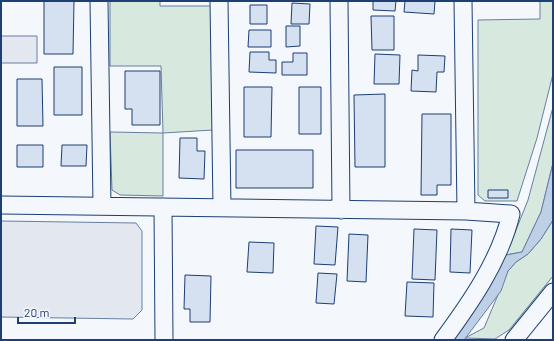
<svg xmlns="http://www.w3.org/2000/svg" width="554" height="341" font-family="Barlow,sans-serif">
<rect width="100%" height="100%" fill="#f4f7fb"/>
<!-- green -->
<path fill="#d7e8df" stroke="#687fa3" d="M 110,1 L 160,1 L 160,6 L 212,6 L 213,130 L 163,133 L 163,196 L 120,195 L 112,190 L 110,132 L 163,133 L 161,66 L 110,66 Z
M 540,1 L 553,1 L 553,74 L 537,138 L 517,201 L 485,201 L 478,195 L 478,20 L 540,19 Z
M 553,107 L 553,163 L 541,212 L 522,252 L 506,255 L 528,200 Z
M 553,220 L 553,276 L 509,330 L 495,339 L 465,338 L 484,328 L 508,271 L 516,262 L 528,254 L 541,239 Z"/>
<!-- parking -->
<path fill="#e3e8f0" stroke="#687fa3" d="M 1,36 L 37,36 L 37,63 L 1,63 Z
M 1,221 L 136,223 L 142,231 L 142,310 L 133,319 L 1,317 Z"/>
<!-- water -->
<path fill="#bed0e5" stroke="#687fa3" d="M 553,163 L 553,220 L 541,239 L 528,254 L 516,262 L 508,271 L 501,291 L 464,340 L 453,340 L 467,320 L 506,255 L 522,252 L 541,212 Z"/>
<!-- building -->
<path fill="#d5e0f0" stroke="#1d3f73" d="M 44,1 L 74,1 L 73,54 L 44,54 Z
M 373,1 L 396,1 L 395,11 L 373,10 Z
M 405,1 L 435,1 L 434,14 L 404,12 Z
M 292,3 L 310,4 L 309,24 L 291,24 Z
M 250,5 L 267,5 L 267,24 L 250,24 Z
M 371,16 L 394,16 L 394,50 L 372,50 Z
M 286,26 L 300,26 L 300,46 L 286,47 Z
M 249,30 L 271,30 L 271,47 L 248,47 Z
M 250,52 L 269,52 L 269,60 L 276,60 L 276,73 L 249,72 Z
M 293,53 L 307,53 L 307,75 L 282,75 L 282,62 L 293,62 Z
M 375,54 L 400,55 L 399,84 L 374,84 Z
M 418,55 L 445,56 L 444,72 L 437,72 L 436,92 L 411,91 L 412,70 L 418,71 Z
M 54,67 L 82,67 L 82,115 L 54,115 Z
M 125,71 L 160,71 L 160,125 L 132,125 L 132,109 L 125,109 Z
M 17,79 L 42,79 L 43,126 L 17,126 Z
M 244,87 L 272,87 L 271,137 L 244,137 Z
M 299,87 L 321,87 L 321,134 L 299,134 Z
M 385,94 L 385,167 L 355,167 L 354,95 Z
M 422,114 L 451,114 L 451,185 L 437,185 L 437,195 L 421,195 Z
M 180,138 L 197,138 L 197,151 L 205,151 L 204,179 L 179,178 Z
M 17,145 L 43,145 L 43,167 L 17,167 Z
M 62,145 L 87,145 L 86,166 L 61,166 Z
M 236,150 L 313,150 L 313,188 L 236,188 Z
M 488,190 L 508,190 L 508,198 L 488,198 Z
M 316,226 L 338,227 L 335,265 L 314,264 Z
M 414,229 L 437,230 L 435,280 L 412,279 Z
M 451,229 L 472,230 L 470,273 L 450,272 Z
M 349,234 L 368,235 L 366,282 L 347,281 Z
M 249,242 L 274,243 L 273,273 L 247,272 Z
M 318,273 L 337,274 L 334,304 L 316,303 Z
M 185,275 L 211,276 L 210,322 L 190,322 L 190,309 L 184,309 Z
M 407,282 L 434,283 L 433,317 L 405,316 Z"/>
<g fill="none" stroke-linecap="round" stroke-linejoin="round">
<defs>
<path id="minor" d="M 99,1 L 102,206
M 219,1 L 222,208
M 339,1 L 341,210
M 463,1 L 466,211
M 1,205 L 466,211 L 511,214 C 500,260 471,302 443,340
M 163,207 L 164,340
M 514,340 L 553,292"/>
</defs>
<!-- minor casing -->
<use href="#minor" stroke="#1d3f73" stroke-width="19"/>
<!-- minor -->
<use href="#minor" stroke="#f4f7fb" stroke-width="17"/>
</g>
<!-- border -->
<rect width="554" height="341" fill="none" stroke="#1d3f73" stroke-width="4"/>
<!-- scale -->
<path d="M18 317v6h57v-6" fill="none" stroke="#1d3f73" stroke-width="2"/>
<text x="24" y="317" font-size="12" fill="#1d3f73" stroke="#f4f7fb" stroke-width="3" paint-order="stroke">20 m</text>
</svg>
